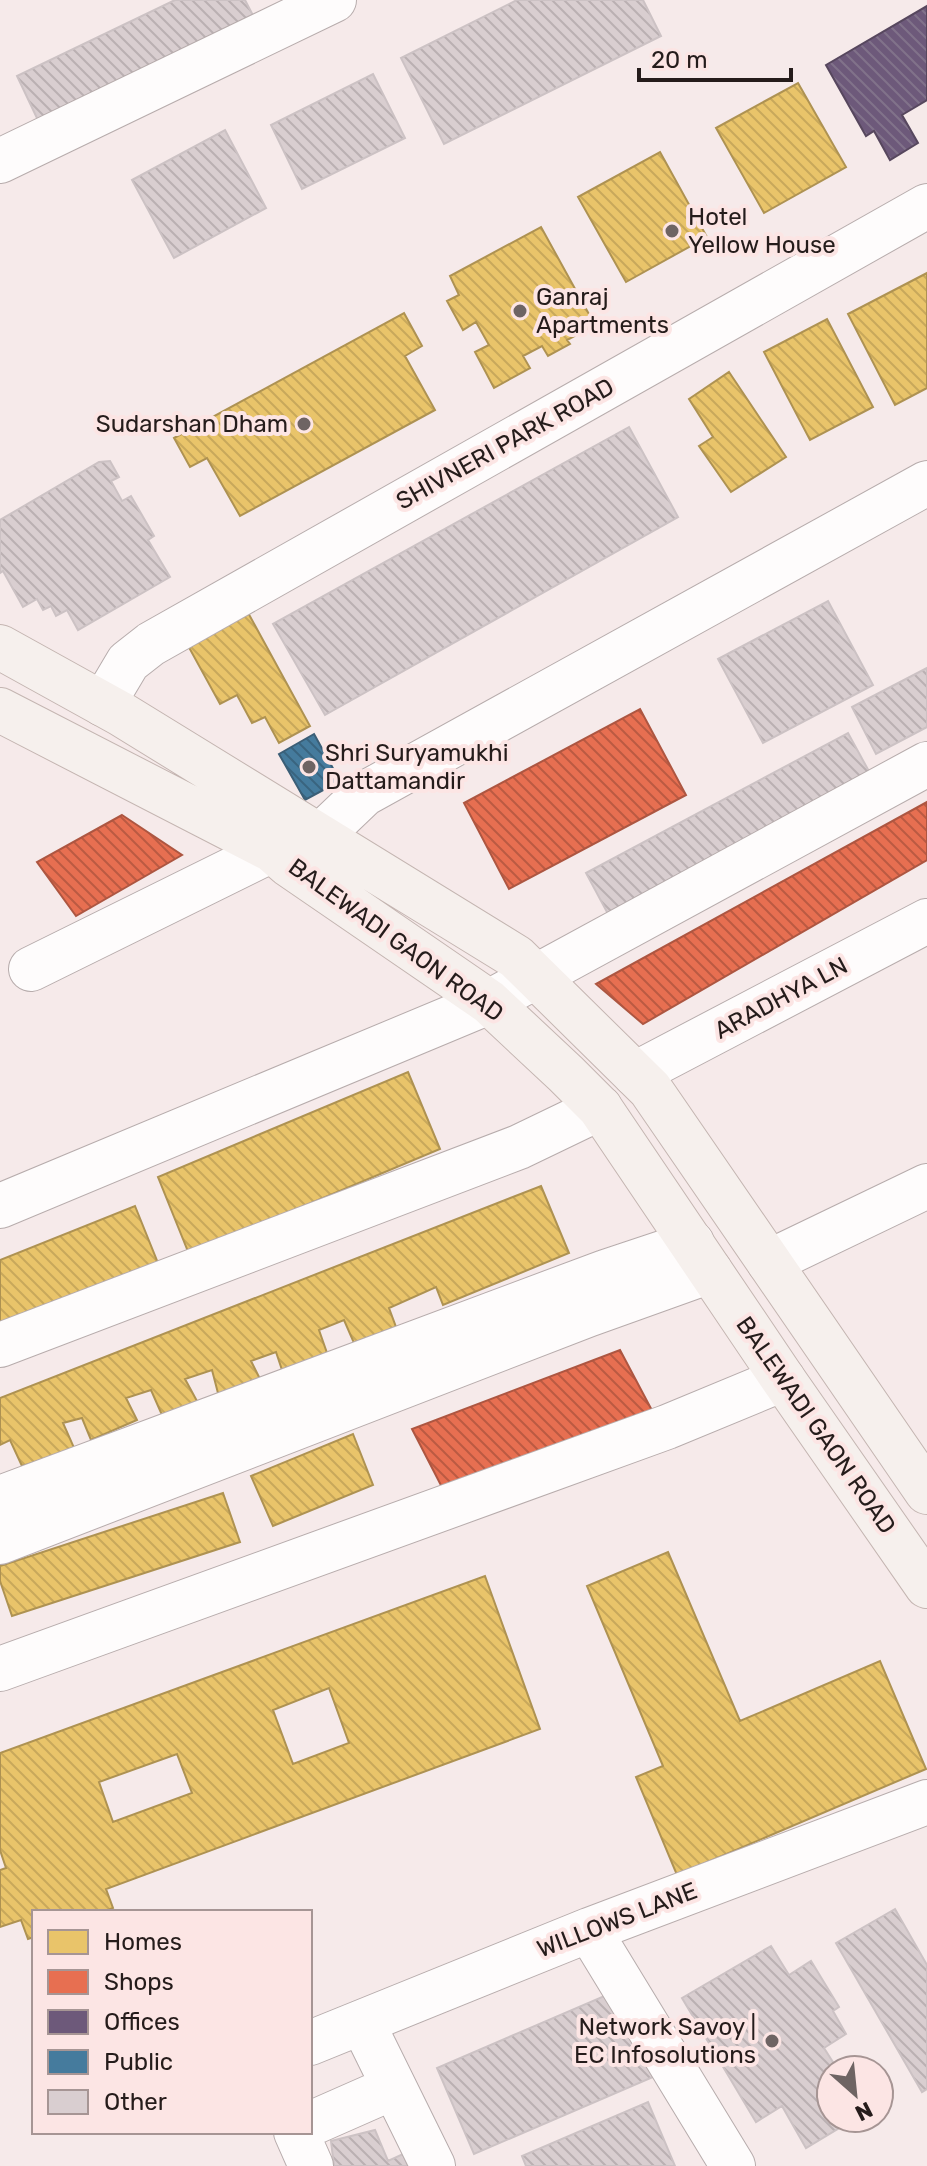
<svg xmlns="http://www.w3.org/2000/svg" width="927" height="2166" font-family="Rubik,sans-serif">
<defs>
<pattern id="homes-back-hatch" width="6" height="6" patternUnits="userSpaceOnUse" patternTransform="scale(2)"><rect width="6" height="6" fill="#e9c46a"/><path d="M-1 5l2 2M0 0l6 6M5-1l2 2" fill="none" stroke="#c8a85b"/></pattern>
<pattern id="shops-back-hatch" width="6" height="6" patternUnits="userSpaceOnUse" patternTransform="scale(2)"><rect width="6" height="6" fill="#e76f51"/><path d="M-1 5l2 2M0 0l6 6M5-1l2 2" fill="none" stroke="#bb5a42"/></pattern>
<pattern id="offices-back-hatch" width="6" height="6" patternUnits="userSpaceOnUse" patternTransform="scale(2)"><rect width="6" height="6" fill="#6d597a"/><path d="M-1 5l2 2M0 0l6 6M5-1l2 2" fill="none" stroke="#81728a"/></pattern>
<pattern id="public-back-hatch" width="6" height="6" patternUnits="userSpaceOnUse" patternTransform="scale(2)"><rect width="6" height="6" fill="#457b9d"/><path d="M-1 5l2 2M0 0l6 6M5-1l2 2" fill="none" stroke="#39647f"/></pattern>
<pattern id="building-back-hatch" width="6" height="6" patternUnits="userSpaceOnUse" patternTransform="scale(2)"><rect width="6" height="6" fill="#d9ced0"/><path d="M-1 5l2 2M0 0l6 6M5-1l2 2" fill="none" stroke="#bab0b2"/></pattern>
</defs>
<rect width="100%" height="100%" fill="#f6eaea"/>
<!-- homes -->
<path fill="url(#homes-back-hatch)" stroke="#ae9252" stroke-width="2" fill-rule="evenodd" d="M 798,83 L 846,167 L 764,213 L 716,128 Z
M 660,152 L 707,237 L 626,282 L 578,197 Z
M 541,227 L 595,325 L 567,340 L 570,344 L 548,356 L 542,346 L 523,356 L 530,368 L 494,388 L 475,352 L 489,345 L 476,322 L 463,330 L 447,301 L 459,295 L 450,276 Z
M 927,273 L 927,388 L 895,405 L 848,314 Z
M 404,313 L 422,346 L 405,356 L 435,410 L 240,516 L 207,458 L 190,467 L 174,438 Z
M 827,319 L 873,407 L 810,440 L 764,352 Z
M 729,372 L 786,457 L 731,492 L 699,446 L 713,437 L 689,399 Z
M 246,609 L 310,726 L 279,743 L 265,717 L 252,723 L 237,695 L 220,704 L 186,642 Z
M 408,1072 L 440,1149 L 189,1254 L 158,1177 Z
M 541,1186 L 569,1253 L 443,1305 L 436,1287 L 389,1308 L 396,1327 L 354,1343 L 344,1320 L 319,1330 L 327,1353 L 283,1373 L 276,1352 L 251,1361 L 262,1383 L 219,1397 L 212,1370 L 185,1379 L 198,1403 L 162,1415 L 151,1390 L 126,1398 L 137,1420 L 91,1440 L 82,1418 L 63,1423 L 75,1450 L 22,1466 L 10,1440 L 0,1445 L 0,1398 Z
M 135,1206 L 162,1273 L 0,1336 L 0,1260 Z
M 353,1434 L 373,1485 L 273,1526 L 251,1476 Z
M 223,1493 L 240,1542 L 12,1616 L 0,1581 L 0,1566 Z
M 668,1552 L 740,1721 L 880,1661 L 926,1769 L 677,1875 L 636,1777 L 663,1766 L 587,1586 Z
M 485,1576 L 540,1729 L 106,1889 L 113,1908 L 103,1912 L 34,1912 L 34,1937 L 28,1939 L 21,1920 L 0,1927 L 0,1870 L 6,1868 L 0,1850 L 0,1753 ZM 329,1688 L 349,1743 L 293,1764 L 273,1710 ZM 177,1754 L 192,1793 L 113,1822 L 99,1782 Z"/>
<!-- shops -->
<path fill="url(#shops-back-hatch)" stroke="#ad5641" stroke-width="2" d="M 640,709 L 686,795 L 509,889 L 464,803 Z
M 927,802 L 927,860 L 643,1024 L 596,984 Z
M 122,815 L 182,855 L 76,916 L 37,862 Z
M 620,1350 L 656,1418 L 446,1495 L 412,1429 Z"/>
<!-- offices -->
<path fill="url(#offices-back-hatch)" stroke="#57475e" stroke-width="2" d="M 927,6 L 927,100 L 902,115 L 918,143 L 890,160 L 874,131 L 866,136 L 826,65 Z"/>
<!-- public -->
<path fill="url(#public-back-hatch)" stroke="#3b5e76" stroke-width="2" d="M 314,734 L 340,781 L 305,800 L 279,754 Z"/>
<!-- building -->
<path fill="url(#building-back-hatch)" stroke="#ccc2c4" stroke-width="2" d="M 175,0 L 245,0 L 260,29 L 44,133 L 17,76 Z
M 517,0 L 643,0 L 661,36 L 444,144 L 401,58 Z
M 373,74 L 405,138 L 302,189 L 271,125 Z
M 225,130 L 266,208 L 174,258 L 132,180 Z
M 629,427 L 678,517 L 325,715 L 273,624 Z
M 110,461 L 119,477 L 111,481 L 122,501 L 131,496 L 154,536 L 148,540 L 170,577 L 78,630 L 67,610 L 56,616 L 51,606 L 43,610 L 37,599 L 23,607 L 3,571 L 0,573 L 0,520 L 99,462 Z
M 828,601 L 873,685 L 763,743 L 718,659 Z
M 927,668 L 927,727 L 876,754 L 852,707 Z
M 848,733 L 871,775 L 608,914 L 586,873 Z
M 895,1909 L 927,1965 L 927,2089 L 922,2092 L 836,1943 Z
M 771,1946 L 789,1975 L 811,1961 L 839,2007 L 833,2011 L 846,2034 L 824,2048 L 838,2070 L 831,2070 L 831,2118 L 856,2118 L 806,2148 L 782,2106 L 756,2122 L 682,1998 Z
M 616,1991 L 653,2077 L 474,2154 L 437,2068 Z
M 879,2077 L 891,2097 L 879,2104 Z
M 648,2102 L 675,2166 L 526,2166 L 522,2156 Z
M 375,2130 L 388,2161 L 403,2154 L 408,2166 L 334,2166 L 331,2141 Z"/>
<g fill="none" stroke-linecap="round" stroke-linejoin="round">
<defs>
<path id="minor" d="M 0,161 L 334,0
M 103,704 L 128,662 L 151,644 L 927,206
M 320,836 L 364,794 L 927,483
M 31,969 L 272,850
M 635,1074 L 927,921
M 0,1206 L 489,1002 L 927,764
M 769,1262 L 927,1186
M 0,1345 L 519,1147 L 600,1108
M 0,1498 L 605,1272 L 692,1243
M 0,1542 L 590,1314 L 710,1271
M 0,1669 L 667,1427 L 783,1379
M 589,1930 L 733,2166
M 362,2022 L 433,2166
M 310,2043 L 589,1930 L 927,1802
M 310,2124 L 394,2087
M 296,2132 L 311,2166"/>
<path id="major" d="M 0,647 L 121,714 L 516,957 L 650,1089 L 927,1492
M 0,710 L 272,850 L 288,864 L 489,1002 L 566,1074 L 600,1108 L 783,1379 L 927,1586"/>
</defs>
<!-- minor casing -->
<use href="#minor" stroke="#b7acac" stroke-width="46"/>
<!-- major casing -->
<use href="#major" stroke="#c4b5b1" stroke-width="46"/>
<!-- minor -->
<use href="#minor" stroke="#fefcfc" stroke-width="44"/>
<!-- major -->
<use href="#major" stroke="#f6f0ed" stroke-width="44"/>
</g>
<!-- markers -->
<g fill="#6e6463" stroke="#fce5e4" stroke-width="3">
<circle cx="672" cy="231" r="8"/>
<circle cx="520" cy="311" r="8"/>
<circle cx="304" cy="424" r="8"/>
<circle cx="309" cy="767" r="8"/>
<circle cx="772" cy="2041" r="8"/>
</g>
<g text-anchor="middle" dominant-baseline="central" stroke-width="8" stroke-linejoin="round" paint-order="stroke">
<!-- poi labels -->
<g font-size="24" fill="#251c1b" stroke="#fce5e4" text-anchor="start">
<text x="688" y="217">Hotel<tspan x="688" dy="28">Yellow House</tspan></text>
<text x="536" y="297">Ganraj<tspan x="536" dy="28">Apartments</tspan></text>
<text x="288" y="424" text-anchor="end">Sudarshan Dham</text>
<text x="325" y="753">Shri Suryamukhi<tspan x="325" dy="28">Dattamandir</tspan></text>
<text x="756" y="2027" text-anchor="end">Network Savoy |<tspan x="756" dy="28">EC Infosolutions</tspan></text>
</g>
<!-- street labels -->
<g font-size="24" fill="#251c1b" stroke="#fce5e4">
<text transform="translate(505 444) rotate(-29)">SHIVNERI PARK ROAD</text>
<text transform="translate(396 940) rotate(36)">BALEWADI GAON ROAD</text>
<text transform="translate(781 998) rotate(-28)">ARADHYA LN</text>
<text transform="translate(816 1425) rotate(55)">BALEWADI GAON ROAD</text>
<text transform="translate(617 1920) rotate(-21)">WILLOWS LANE</text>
</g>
</g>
<!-- legend -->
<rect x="32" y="1910" width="280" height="224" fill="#fce5e4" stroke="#a69594" stroke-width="2"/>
<rect x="48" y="1930" width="40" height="24" fill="#e9c46a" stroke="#a69594" stroke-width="2"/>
<text x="104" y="1950" font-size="24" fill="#251c1b">Homes</text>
<rect x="48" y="1970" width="40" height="24" fill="#e76f51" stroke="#a69594" stroke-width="2"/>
<text x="104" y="1990" font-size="24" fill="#251c1b">Shops</text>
<rect x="48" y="2010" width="40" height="24" fill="#6d597a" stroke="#a69594" stroke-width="2"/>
<text x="104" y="2030" font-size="24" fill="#251c1b">Offices</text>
<rect x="48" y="2050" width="40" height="24" fill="#457b9d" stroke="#a69594" stroke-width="2"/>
<text x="104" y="2070" font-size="24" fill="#251c1b">Public</text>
<rect x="48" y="2090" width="40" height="24" fill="#d9ced0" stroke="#a69594" stroke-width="2"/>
<text x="104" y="2110" font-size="24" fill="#251c1b">Other</text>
<!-- north arrow -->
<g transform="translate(855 2094) rotate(153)"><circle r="38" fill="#fce5e4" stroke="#a69594" stroke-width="2"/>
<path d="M0-6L14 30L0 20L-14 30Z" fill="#6e6463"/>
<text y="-12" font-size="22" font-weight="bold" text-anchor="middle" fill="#251c1b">N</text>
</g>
<!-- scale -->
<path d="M639 68v12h152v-12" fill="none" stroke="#251c1b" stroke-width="4"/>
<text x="651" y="68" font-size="24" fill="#251c1b" stroke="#fce5e4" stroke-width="6" paint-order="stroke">20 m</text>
</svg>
